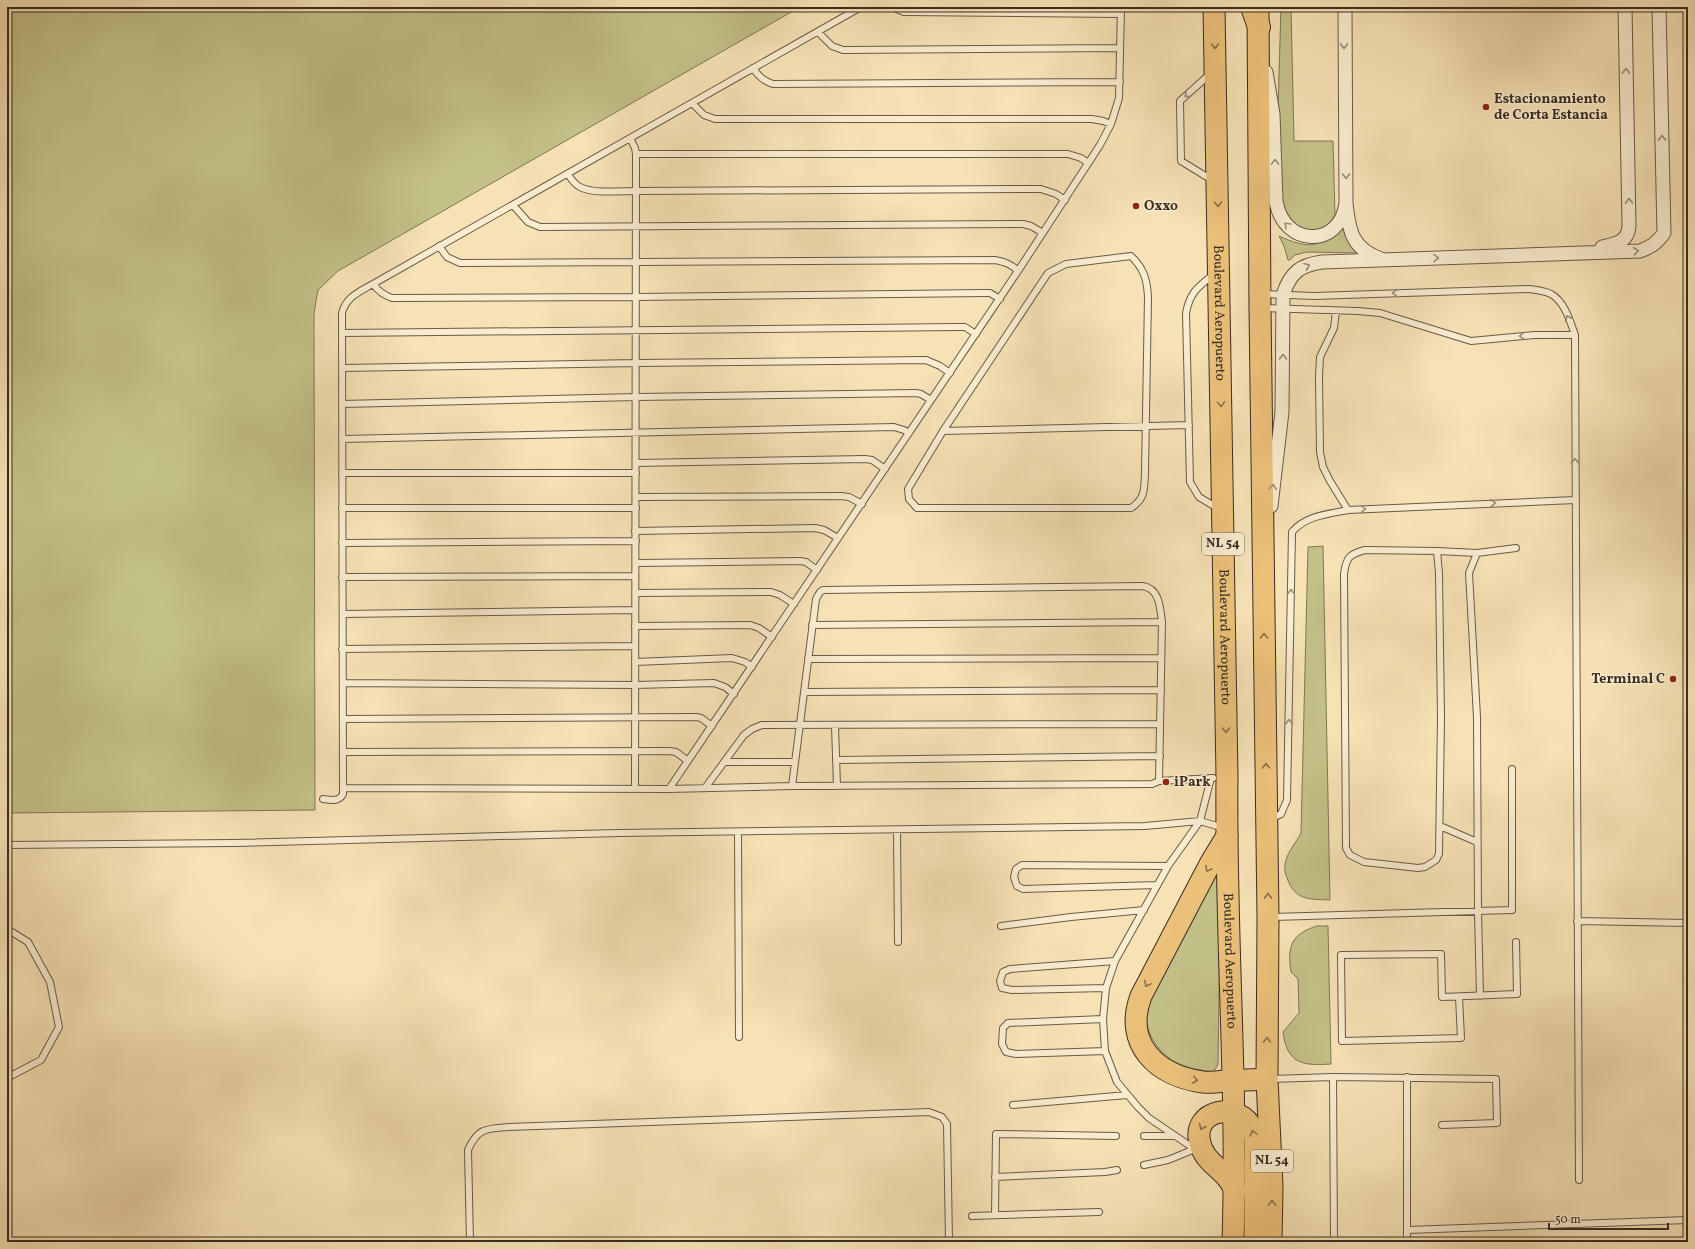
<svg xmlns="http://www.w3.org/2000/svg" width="1695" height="1249" font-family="Vollkorn,serif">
<rect width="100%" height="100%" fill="#f6e2b5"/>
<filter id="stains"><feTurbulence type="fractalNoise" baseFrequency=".005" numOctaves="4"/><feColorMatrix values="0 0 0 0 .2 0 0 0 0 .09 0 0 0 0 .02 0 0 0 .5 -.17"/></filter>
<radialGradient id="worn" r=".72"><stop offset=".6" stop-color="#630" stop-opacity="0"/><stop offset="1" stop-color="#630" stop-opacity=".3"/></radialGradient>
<!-- green -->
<path fill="#c3c188" stroke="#7e7656" d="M 7,7 L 800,7 L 338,271 L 318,290 L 314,313 L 315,810 L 7,813 Z
M 1281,7 L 1291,7 L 1294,141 L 1333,141 L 1335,215 L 1330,224 L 1317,236 L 1281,219 L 1278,108 Z
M 1340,227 L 1343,228 L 1345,235 L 1358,253 L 1307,252 L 1295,255 L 1290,260 L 1288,260 L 1284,246 L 1279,236 C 1306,248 1319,250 1340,227 Z
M 1323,546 L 1330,900 C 1309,899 1295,901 1287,878 C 1284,871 1284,865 1287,857 C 1290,849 1297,841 1301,833 L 1308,547 Z
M 1221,866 L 1218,1064 L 1214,1072 C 1185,1069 1161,1061 1149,1032 C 1147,1026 1145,1017 1146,1010 C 1147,1004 1151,996 1154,990 Z
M 1317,926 L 1328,926 L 1331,1064 C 1303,1066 1287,1064 1283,1032 L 1299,1013 L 1298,979 L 1291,972 C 1287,947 1291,934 1317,926 Z"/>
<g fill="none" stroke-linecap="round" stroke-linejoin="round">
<defs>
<path id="service" d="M 892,7 L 904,12 L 1121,14
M 818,32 L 832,46 L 843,50 L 1120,48
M 753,68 C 759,77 764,81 773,84 L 1120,82
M 1210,74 L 1180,101 L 1181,161 L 1212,180
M 692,103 L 704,115 L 715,119 L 1092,119 L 1103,121 L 1111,124
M 630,138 L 635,148 L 636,154 L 635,789
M 636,154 L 1068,154 L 1081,158 L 1088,163
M 568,174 C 571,179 574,184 580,187 C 593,194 621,191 636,191 L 1041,189 L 1056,194 L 1065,200
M 513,205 L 528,222 L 540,227 L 1023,224 L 1031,226 L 1043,233
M 439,246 L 447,257 L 460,263 L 995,260 C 1005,262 1011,264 1018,271
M 1131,256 C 1144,269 1147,279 1148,297 L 1145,472 C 1144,489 1146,498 1131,508 L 917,508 L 909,499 L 908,489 L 943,431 L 1048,273 L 1066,264 Z
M 1213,275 C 1198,287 1190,292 1186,313 L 1190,482 L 1199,497 L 1219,509
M 373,284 C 378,291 383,295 392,298 L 636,297 L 985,293 L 990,293 L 1000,299
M 1263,294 L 1314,296 L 1529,289 C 1536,290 1545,291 1551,294 C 1565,302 1570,321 1575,335 L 1579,1180
M 1263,308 L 1358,311 L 1380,313 L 1471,341 L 1535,335 L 1575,335
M 1336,311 L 1334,328 L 1320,357 L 1319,377 L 1320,452 L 1323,467 L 1330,481 L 1348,510
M 342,333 L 959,327 L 965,327 L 976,334
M 342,368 L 636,363 L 926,360 L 940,366 L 950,373
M 342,404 L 636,397 L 916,393 L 921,394 L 931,400
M 943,431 L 1189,425
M 342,439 L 894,427 L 904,430 L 909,433
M 636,463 L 865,459 L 872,460 L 885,469
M 342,473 L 636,473
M 636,497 L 841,496 L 849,497 L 862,504
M 342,508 L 636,508
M 635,531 L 815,528 L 824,530 L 838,538
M 342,543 L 636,541
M 1365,550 L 1437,551 L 1439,573 L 1441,718 L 1439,854 L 1436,860 L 1425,867 L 1418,868 L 1364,862 L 1350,855 L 1346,848 L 1344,574 C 1346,558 1349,554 1365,550 Z
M 1437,551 L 1477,553
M 636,563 L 800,561 L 806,562 L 817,570
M 342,577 L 635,576
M 636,593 L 771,592 L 780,595 L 794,604
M 343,614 L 635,610
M 812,625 L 1162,622
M 635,626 L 750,625 L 759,628 L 772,637
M 342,649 L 635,646
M 808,659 L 1161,658
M 635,662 L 732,658 L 745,662 L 752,667
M 343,683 L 635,685 L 714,683 L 725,687 L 734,694
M 804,692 L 1161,690
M 343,719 L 696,717 L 701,718 L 712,726
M 835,726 L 837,786
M 344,752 L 669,751 L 676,752 L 688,761
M 836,760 L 1160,756
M 724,762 L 795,762
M 1159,781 L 1213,778
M 343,788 L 669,789 L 792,786 L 1152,784 L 1159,781 L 1162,622 C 1160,608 1160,589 1143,586 L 823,590 L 820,592 L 816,599 L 792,786
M 705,788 L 744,735 L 752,729 L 762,725 L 1160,724
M 669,789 L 1018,271 L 1100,145 L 1111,124 L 1119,98 L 1121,7
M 323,799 C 331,800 339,802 343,794 L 342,313 C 346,297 359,292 373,284 L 861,7
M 1270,819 L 1281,814 L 1287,800 L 1292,532 C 1305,516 1328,514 1348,510 L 1575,500
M 1440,826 L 1477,842
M 897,830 L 898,942
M 738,832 L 739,1037
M 7,845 L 233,843 L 619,833 L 1145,826 L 1200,821 L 1224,828
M 1157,885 L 1023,889 L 1017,886 L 1014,877 L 1016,869 L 1022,865 L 1168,866
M 1272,917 L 1512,910 L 1512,769
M 1577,921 L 1688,923
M 1001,926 L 1071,917 L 1144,910
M 7,929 L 28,942 L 50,982 L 59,1027 L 41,1060 L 7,1078
M 1106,988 L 1012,990 L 1002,988 L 1000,981 L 1003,972 L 1010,969 L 1115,961
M 1480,996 L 1478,912 L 1477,717 L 1469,573 L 1477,553 L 1516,548
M 1459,997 L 1461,1038 L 1342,1041 L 1341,955 L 1441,954 L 1442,997 L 1517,994 L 1516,942
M 1103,1019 L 1008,1023 L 1003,1028 L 1002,1044 L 1006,1052 L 1016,1054 L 1105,1051
M 1333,1077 L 1334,1242
M 1407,1077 L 1407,1242
M 1271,1079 L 1333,1077 L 1496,1079 L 1497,1123 L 1442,1125
M 1013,1105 L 1127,1095
M 1144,1136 L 1174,1136
M 1196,1150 L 1149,1118 L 1138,1107 L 1117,1082 L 1105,1051 L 1103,1019 L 1106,988 L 1115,961 L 1168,866 L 1200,821 L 1211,778
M 1144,1165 L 1168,1160 L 1195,1149
M 995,1177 L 1105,1172 L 1117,1170
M 995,1215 L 996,1134 L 1116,1136
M 972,1216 L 1099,1212
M 1407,1230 L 1688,1220
M 470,1242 L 468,1150 C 478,1128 485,1129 508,1127 L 929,1112 L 942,1117 L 947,1124 L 949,1242"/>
<path id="minor" d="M 1345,7 L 1346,203 C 1349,231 1352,249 1381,259
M 1266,72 L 1273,114 L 1276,201 C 1283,247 1340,249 1346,203
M 1602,247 C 1616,244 1628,242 1629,226 L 1625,7
M 1271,506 L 1282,412 L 1283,295 C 1290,273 1300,265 1322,262 L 1640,251 C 1651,247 1657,243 1664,233 L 1659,7"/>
<g id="trunk">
<path id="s1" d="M 1214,7 L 1227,777 C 1225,932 1238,1087 1233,1242"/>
<path d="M 1258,10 L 1260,308 L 1268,917 L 1267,1079 L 1272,1187 L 1271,1242"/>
<path d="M 1227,836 L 1210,864 L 1141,996 C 1123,1044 1157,1076 1203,1082 C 1213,1083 1223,1081 1234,1080 C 1245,1080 1256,1080 1267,1079"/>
<path d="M 1235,1191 C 1227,1169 1205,1165 1200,1143 C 1191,1109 1240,1100 1253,1130 C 1257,1140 1255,1155 1255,1166 C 1255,1191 1255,1217 1255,1242"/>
</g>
<path id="motorway" d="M 1252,7 L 1259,27"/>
</defs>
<!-- service casing -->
<use href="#service" stroke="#685a48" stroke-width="8"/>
<!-- minor casing -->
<use href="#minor" stroke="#685a48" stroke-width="15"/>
<!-- trunk casing -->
<use href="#trunk" stroke="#382c23" stroke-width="23"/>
<!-- motorway casing -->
<use href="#motorway" stroke="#382c23" stroke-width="24"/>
<!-- service -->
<use href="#service" stroke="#f9eccf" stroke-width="6"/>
<!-- minor -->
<use href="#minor" stroke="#f9eccf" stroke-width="13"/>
<!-- trunk -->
<use href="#trunk" stroke="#ebc17a" stroke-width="21"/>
<!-- motorway -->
<use href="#motorway" stroke="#ebc17a" stroke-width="22"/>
</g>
<!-- one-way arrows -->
<defs><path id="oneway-chevron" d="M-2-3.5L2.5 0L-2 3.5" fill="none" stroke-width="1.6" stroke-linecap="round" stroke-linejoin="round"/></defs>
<g stroke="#896f4a">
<use href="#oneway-chevron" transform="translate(1215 46) rotate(89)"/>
<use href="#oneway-chevron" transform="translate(1218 204) rotate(89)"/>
<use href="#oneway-chevron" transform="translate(1221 404) rotate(89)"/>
<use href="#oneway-chevron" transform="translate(1264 636) rotate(-91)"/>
<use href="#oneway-chevron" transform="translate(1226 730) rotate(89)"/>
<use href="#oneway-chevron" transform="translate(1266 766) rotate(-91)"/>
<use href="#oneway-chevron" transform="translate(1208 869) rotate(118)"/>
<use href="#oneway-chevron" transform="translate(1268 896) rotate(-91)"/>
<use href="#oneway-chevron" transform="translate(1147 984) rotate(118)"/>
<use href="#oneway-chevron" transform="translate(1267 1040) rotate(-90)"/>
<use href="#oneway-chevron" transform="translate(1195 1080) rotate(11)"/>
<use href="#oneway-chevron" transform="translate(1202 1127) rotate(113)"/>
<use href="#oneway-chevron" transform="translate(1253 1133) rotate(-107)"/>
<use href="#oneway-chevron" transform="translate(1272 1203) rotate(-89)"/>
</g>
<g stroke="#988c79">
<use href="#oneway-chevron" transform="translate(1344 46) rotate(89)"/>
<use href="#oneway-chevron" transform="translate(1626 71) rotate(-91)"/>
<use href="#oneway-chevron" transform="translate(1187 95) rotate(138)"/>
<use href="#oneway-chevron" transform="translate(1662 138) rotate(-91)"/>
<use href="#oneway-chevron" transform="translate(1275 162) rotate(-91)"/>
<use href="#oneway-chevron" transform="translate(1346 176) rotate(89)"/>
<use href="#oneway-chevron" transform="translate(1629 201) rotate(-91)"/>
<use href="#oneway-chevron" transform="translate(1287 225) rotate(-135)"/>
<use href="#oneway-chevron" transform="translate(1636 251) rotate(-6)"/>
<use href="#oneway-chevron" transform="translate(1436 258) rotate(-2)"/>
<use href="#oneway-chevron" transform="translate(1307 266) rotate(-22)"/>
<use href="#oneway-chevron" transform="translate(1395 293) rotate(178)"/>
<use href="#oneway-chevron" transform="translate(1568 318) rotate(-113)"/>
<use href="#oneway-chevron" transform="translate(1522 336) rotate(176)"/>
<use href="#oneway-chevron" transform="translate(1283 357) rotate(-89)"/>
<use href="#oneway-chevron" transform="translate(1575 461) rotate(-90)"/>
<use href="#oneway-chevron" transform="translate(1273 487) rotate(-83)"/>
<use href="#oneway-chevron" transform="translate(1493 503) rotate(-3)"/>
<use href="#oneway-chevron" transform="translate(1363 509) rotate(-2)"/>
<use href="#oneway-chevron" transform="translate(1291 592) rotate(-89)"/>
<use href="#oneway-chevron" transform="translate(1289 722) rotate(-89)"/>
</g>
<!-- markers -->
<g fill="#8f2418" stroke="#f9eccf" stroke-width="1.5">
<circle cx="1486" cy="107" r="4"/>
<circle cx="1136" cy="206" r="4"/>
<circle cx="1673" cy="679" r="4"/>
<circle cx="1166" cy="782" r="4"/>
</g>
<g text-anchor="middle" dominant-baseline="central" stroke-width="3" stroke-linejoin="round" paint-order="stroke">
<!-- shield labels -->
<g fill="#f9eccf" stroke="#726657" stroke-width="1">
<rect x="1202" y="533" width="42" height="22" rx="3"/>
<rect x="1251" y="1150" width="42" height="22" rx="3"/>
</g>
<g font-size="13" font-weight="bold" fill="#382c23">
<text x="1223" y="544">NL 54</text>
<text x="1272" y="1161">NL 54</text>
</g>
<!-- poi labels -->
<g font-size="14" font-weight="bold" fill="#382c23" stroke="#f9eccf" text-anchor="start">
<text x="1494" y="99">Estacionamiento<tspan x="1494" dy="16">de Corta Estancia</tspan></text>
<text x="1144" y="206">Oxxo</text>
<text x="1665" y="679" text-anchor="end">Terminal C</text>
<text x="1174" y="782">iPark</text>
</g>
<!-- street labels -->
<g font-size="14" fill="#382c23" stroke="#f9eccf">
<text stroke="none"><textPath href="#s1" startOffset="306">Boulevard Aeropuerto</textPath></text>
<text stroke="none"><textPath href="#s1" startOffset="630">Boulevard Aeropuerto</textPath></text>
<text stroke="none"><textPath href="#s1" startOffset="954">Boulevard Aeropuerto</textPath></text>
</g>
</g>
<!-- margin -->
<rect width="1695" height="1249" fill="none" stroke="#f6e2b5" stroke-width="24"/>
<rect x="8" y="8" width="1679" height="1233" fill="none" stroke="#382c23" stroke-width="2"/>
<rect x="12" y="12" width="1671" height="1225" fill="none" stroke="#382c23"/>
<!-- scale -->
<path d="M1549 1223v6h119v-6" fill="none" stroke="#382c23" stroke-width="2"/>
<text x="1555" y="1223" font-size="12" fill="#382c23" stroke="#f9eccf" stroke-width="3" paint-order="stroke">50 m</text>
<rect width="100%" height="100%" filter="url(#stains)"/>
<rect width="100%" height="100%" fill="url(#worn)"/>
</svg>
